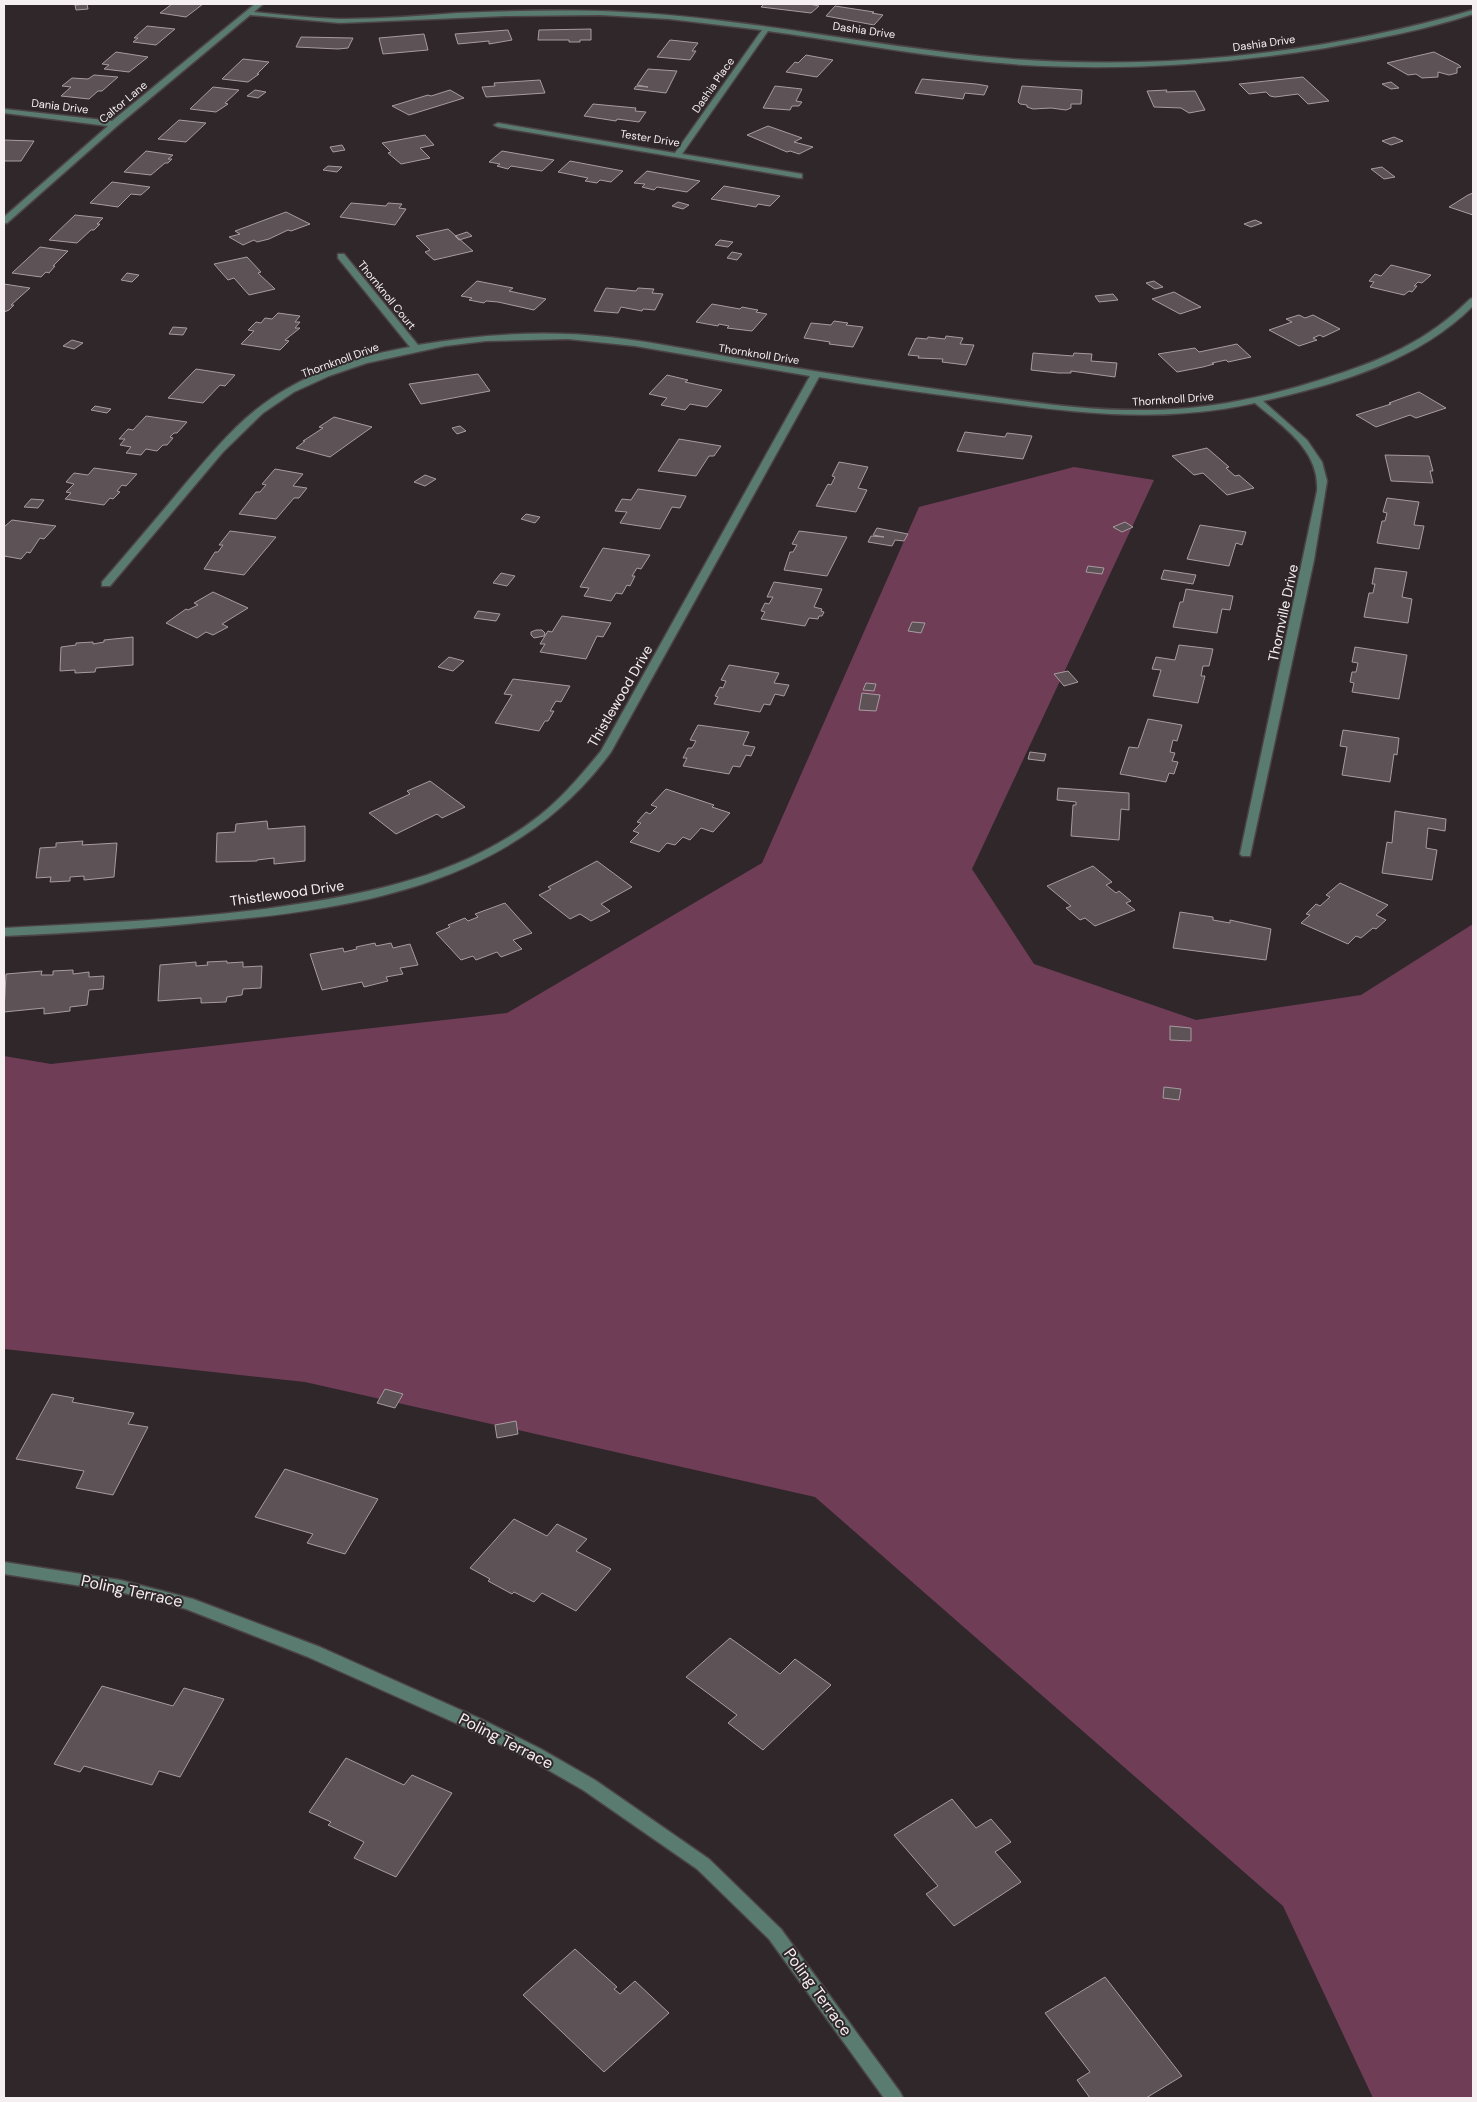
<svg xmlns="http://www.w3.org/2000/svg" width="1477" height="2102" font-family="'DM Sans',sans-serif">
<rect width="100%" height="100%" fill="#30272b"/>
<!-- green -->
<path fill="#703d57" d="M 1074,467 L 1154,480 L 972,869 L 1034,964 L 1196,1020 L 1361,995 L 1473,924 L 1473,2098 L 1373,2098 L 1283,1906 L 815,1497 L 305,1382 L 4,1349 L 4,1056 L 51,1064 L 507,1013 L 762,863 L 919,507 Z"/>
<!-- building -->
<path fill="#5d5357" stroke="#a79ba0" d="M 87,4 L 88,9 L 76,10 L 75,5 Z
M 172,4 L 203,4 L 186,17 L 160,13 Z
M 764,4 L 809,4 L 819,6 L 811,13 L 761,7 Z
M 835,6 L 874,12 L 872,13 L 883,15 L 874,25 L 826,16 Z
M 147,26 L 175,29 L 156,45 L 133,42 L 138,38 L 134,38 Z
M 591,29 L 591,40 L 580,40 L 580,42 L 569,42 L 569,40 L 538,40 L 539,30 Z
M 508,30 L 512,40 L 489,44 L 489,41 L 458,44 L 455,34 Z
M 424,34 L 428,50 L 383,54 L 379,38 Z
M 301,37 L 353,38 L 348,48 L 338,49 L 296,47 Z
M 670,40 L 698,43 L 692,51 L 696,51 L 690,60 L 657,57 Z
M 116,52 L 148,57 L 129,72 L 104,69 L 109,65 L 102,64 Z
M 1434,52 L 1459,65 L 1461,67 L 1457,68 L 1457,73 L 1449,75 L 1438,72 L 1438,77 L 1422,78 L 1416,74 L 1408,75 L 1387,63 Z
M 806,55 L 833,60 L 817,77 L 786,72 L 795,62 L 798,63 Z
M 243,59 L 269,62 L 257,74 L 259,74 L 248,82 L 222,79 Z
M 648,69 L 677,71 L 666,93 L 634,89 L 636,86 L 648,87 L 637,85 Z
M 94,75 L 118,77 L 102,91 L 98,91 L 89,99 L 61,96 L 71,87 L 62,86 L 72,78 L 88,79 Z
M 1303,77 L 1329,101 L 1308,104 L 1298,94 L 1275,97 L 1270,96 L 1266,92 L 1249,94 L 1239,84 Z
M 922,79 L 976,84 L 988,86 L 984,95 L 965,93 L 963,99 L 915,93 Z
M 540,80 L 545,93 L 486,97 L 482,87 L 495,86 L 494,83 Z
M 1391,82 L 1399,88 L 1391,89 L 1382,84 Z
M 775,86 L 802,89 L 796,101 L 802,102 L 799,106 L 792,106 L 790,110 L 763,108 Z
M 1022,86 L 1082,90 L 1081,104 L 1071,104 L 1071,108 L 1066,110 L 1051,108 L 1033,109 L 1027,107 L 1027,105 L 1020,104 L 1018,102 Z
M 213,87 L 239,90 L 225,103 L 228,104 L 216,112 L 190,109 Z
M 255,90 L 266,92 L 258,98 L 247,96 Z
M 450,90 L 464,98 L 409,115 L 392,106 L 428,95 L 431,96 Z
M 1167,90 L 1166,92 L 1195,91 L 1205,110 L 1189,113 L 1181,108 L 1154,107 L 1147,91 Z
M 593,104 L 636,108 L 635,111 L 646,112 L 639,122 L 617,119 L 616,121 L 584,116 Z
M 179,120 L 206,123 L 186,142 L 158,139 Z
M 768,126 L 802,138 L 794,142 L 813,147 L 799,154 L 790,151 L 787,152 L 747,135 Z
M 425,135 L 434,145 L 420,148 L 430,158 L 401,164 L 388,153 L 391,152 L 382,143 Z
M 1394,137 L 1403,141 L 1391,145 L 1382,141 Z
M 4,140 L 34,141 L 21,161 L 4,161 Z
M 342,145 L 345,150 L 333,152 L 330,147 Z
M 146,151 L 173,155 L 168,159 L 172,159 L 168,163 L 165,163 L 151,175 L 124,172 Z
M 502,151 L 554,160 L 542,171 L 511,166 L 508,169 L 497,166 L 500,164 L 489,162 Z
M 570,161 L 623,171 L 611,182 L 600,180 L 597,183 L 585,181 L 588,178 L 558,172 Z
M 328,166 L 342,167 L 337,172 L 323,170 Z
M 1382,167 L 1395,177 L 1384,179 L 1371,169 Z
M 647,171 L 700,181 L 687,192 L 657,187 L 654,190 L 642,187 L 645,184 L 634,183 Z
M 112,182 L 150,187 L 141,195 L 131,194 L 118,207 L 90,203 Z
M 724,186 L 780,196 L 770,206 L 758,204 L 756,207 L 711,199 Z
M 1473,193 L 1473,215 L 1449,207 L 1468,195 Z
M 678,202 L 689,205 L 683,209 L 672,206 Z
M 351,203 L 386,206 L 388,203 L 402,204 L 399,208 L 406,209 L 395,225 L 340,217 Z
M 286,212 L 310,224 L 291,231 L 288,230 L 269,239 L 257,242 L 254,240 L 243,245 L 229,237 L 240,234 L 235,231 Z
M 75,215 L 103,218 L 97,224 L 100,224 L 94,230 L 91,230 L 77,243 L 49,240 Z
M 1255,220 L 1262,223 L 1251,227 L 1244,224 Z
M 448,229 L 473,251 L 434,260 L 425,252 L 430,250 L 416,236 Z
M 467,232 L 472,236 L 459,240 L 455,236 Z
M 720,240 L 733,242 L 728,247 L 715,245 Z
M 40,247 L 68,251 L 53,266 L 55,266 L 49,273 L 46,272 L 41,277 L 12,273 Z
M 732,252 L 742,254 L 737,260 L 727,258 Z
M 247,257 L 261,272 L 258,273 L 275,289 L 249,295 L 234,278 L 228,280 L 214,264 Z
M 1391,265 L 1431,275 L 1422,283 L 1418,282 L 1414,286 L 1417,286 L 1412,292 L 1409,291 L 1404,295 L 1370,287 L 1374,282 L 1369,281 L 1375,274 L 1381,276 Z
M 127,273 L 139,275 L 132,282 L 121,280 Z
M 477,281 L 513,288 L 509,291 L 546,299 L 534,310 L 498,302 L 486,301 L 484,303 L 469,300 L 472,298 L 461,296 Z
M 1154,281 L 1163,287 L 1155,289 L 1146,283 Z
M 4,284 L 30,288 L 11,305 L 14,305 L 9,310 L 4,312 Z
M 606,288 L 636,291 L 638,288 L 654,289 L 652,293 L 663,294 L 655,310 L 643,309 L 642,311 L 621,307 L 618,313 L 594,311 Z
M 1174,292 L 1201,307 L 1180,314 L 1152,299 Z
M 1113,294 L 1118,300 L 1099,302 L 1095,296 Z
M 712,304 L 740,309 L 742,307 L 758,310 L 756,312 L 767,314 L 752,331 L 727,328 L 729,326 L 719,324 L 718,326 L 696,322 Z
M 278,313 L 300,316 L 295,322 L 300,322 L 295,328 L 300,328 L 285,340 L 289,341 L 280,350 L 241,344 L 254,331 L 248,330 L 256,322 L 261,323 L 265,318 L 272,319 Z
M 1299,315 L 1305,318 L 1313,315 L 1340,329 L 1323,337 L 1320,335 L 1313,338 L 1317,340 L 1299,346 L 1269,330 L 1292,322 L 1286,319 Z
M 834,321 L 848,323 L 846,325 L 863,327 L 853,347 L 829,344 L 830,342 L 804,338 L 811,323 L 831,325 Z
M 173,327 L 187,328 L 183,335 L 169,334 Z
M 946,336 L 963,338 L 960,344 L 974,345 L 966,365 L 942,362 L 943,359 L 918,358 L 919,356 L 908,355 L 916,338 L 927,339 L 928,337 L 945,339 Z
M 72,340 L 83,343 L 74,349 L 63,346 Z
M 1237,344 L 1251,357 L 1228,362 L 1226,360 L 1212,363 L 1214,364 L 1203,367 L 1177,372 L 1158,354 L 1195,348 L 1199,352 Z
M 1033,353 L 1073,356 L 1074,353 L 1092,354 L 1091,361 L 1117,363 L 1115,377 L 1071,371 L 1071,373 L 1058,373 L 1031,370 Z
M 196,369 L 235,375 L 225,386 L 220,385 L 203,403 L 168,398 Z
M 478,374 L 490,391 L 421,404 L 409,384 Z
M 667,375 L 688,380 L 685,382 L 722,390 L 707,407 L 690,404 L 685,410 L 661,405 L 667,398 L 649,394 Z
M 1419,392 L 1446,408 L 1416,418 L 1410,415 L 1376,427 L 1356,415 L 1391,404 L 1389,403 Z
M 95,406 L 111,409 L 107,413 L 91,410 Z
M 146,416 L 187,422 L 177,433 L 174,433 L 170,437 L 173,438 L 167,445 L 163,445 L 157,451 L 146,449 L 141,455 L 126,453 L 131,447 L 120,445 L 125,439 L 119,439 L 128,429 L 133,430 Z
M 334,417 L 372,427 L 330,457 L 296,448 L 305,441 L 303,441 L 323,428 L 319,427 Z
M 460,426 L 466,431 L 457,434 L 452,428 Z
M 965,432 L 1005,437 L 1007,433 L 1032,436 L 1023,459 L 957,451 Z
M 679,439 L 721,446 L 714,456 L 709,456 L 696,476 L 658,471 Z
M 1207,448 L 1229,467 L 1226,468 L 1235,476 L 1239,475 L 1254,488 L 1227,495 L 1203,473 L 1194,475 L 1172,456 Z
M 1385,455 L 1429,456 L 1433,471 L 1430,471 L 1433,483 L 1391,481 Z
M 839,462 L 868,467 L 858,488 L 867,490 L 856,512 L 816,506 L 828,484 L 831,485 L 835,477 L 832,476 Z
M 94,468 L 137,474 L 126,486 L 122,485 L 117,491 L 120,492 L 113,499 L 110,498 L 104,505 L 65,499 L 71,493 L 66,492 L 74,484 L 66,482 L 74,473 L 88,475 Z
M 275,469 L 303,474 L 293,486 L 307,488 L 299,498 L 294,498 L 276,519 L 239,514 L 256,492 L 260,492 L 266,485 L 262,484 Z
M 425,475 L 436,479 L 425,486 L 414,482 Z
M 638,489 L 686,496 L 680,508 L 672,507 L 660,529 L 620,523 L 627,512 L 615,511 L 622,499 L 631,500 Z
M 1387,498 L 1419,502 L 1414,525 L 1424,526 L 1419,549 L 1377,543 L 1382,521 L 1385,521 L 1387,513 L 1383,512 Z
M 31,499 L 44,500 L 38,508 L 24,507 Z
M 526,514 L 540,517 L 535,523 L 521,519 Z
M 12,520 L 56,526 L 44,539 L 40,538 L 30,553 L 27,552 L 21,559 L 4,556 L 4,527 Z
M 1125,522 L 1133,527 L 1122,532 L 1113,527 Z
M 1200,525 L 1246,532 L 1242,545 L 1236,543 L 1229,566 L 1187,559 Z
M 877,528 L 908,534 L 904,541 L 895,540 L 892,546 L 868,542 L 871,536 L 884,537 L 873,535 Z
M 230,531 L 276,537 L 244,575 L 204,569 L 215,552 L 218,552 L 223,545 L 219,545 Z
M 799,531 L 847,537 L 827,576 L 784,570 L 790,552 L 793,552 L 797,545 L 792,544 Z
M 603,548 L 650,555 L 641,569 L 637,568 L 632,576 L 635,576 L 630,586 L 627,585 L 622,594 L 616,593 L 611,601 L 584,596 L 589,588 L 580,587 Z
M 1088,566 L 1104,568 L 1102,574 L 1086,572 Z
M 1375,568 L 1407,572 L 1402,597 L 1412,599 L 1408,623 L 1364,617 L 1369,593 L 1373,593 L 1375,584 L 1372,584 Z
M 1164,570 L 1196,575 L 1193,584 L 1161,579 Z
M 501,573 L 515,576 L 507,586 L 493,583 Z
M 774,582 L 822,589 L 814,607 L 822,609 L 821,611 L 824,612 L 822,616 L 819,616 L 818,619 L 809,618 L 805,626 L 761,619 L 765,612 L 761,611 L 765,603 L 769,604 L 773,597 L 767,597 Z
M 1186,589 L 1233,596 L 1230,610 L 1222,609 L 1217,633 L 1173,627 L 1180,602 L 1183,602 Z
M 213,592 L 248,608 L 222,624 L 228,627 L 213,635 L 206,632 L 197,638 L 166,623 L 186,609 L 188,610 L 198,605 L 194,603 Z
M 478,611 L 500,614 L 496,621 L 474,618 Z
M 562,616 L 611,623 L 603,637 L 597,636 L 586,659 L 540,652 L 545,644 L 540,644 L 548,631 L 552,632 Z
M 912,622 L 925,623 L 921,633 L 908,631 Z
M 536,630 L 542,630 L 545,633 L 544,636 L 534,638 L 531,635 L 531,632 Z
M 133,637 L 133,665 L 96,668 L 95,672 L 75,673 L 75,670 L 60,671 L 61,647 L 76,645 L 76,643 L 93,642 L 93,644 L 104,642 L 104,640 Z
M 1179,645 L 1213,649 L 1209,666 L 1203,666 L 1201,676 L 1205,676 L 1198,703 L 1153,696 L 1161,670 L 1152,669 L 1156,657 L 1175,660 Z
M 1355,647 L 1407,655 L 1399,699 L 1352,692 L 1354,683 L 1350,682 L 1352,672 L 1356,672 L 1358,663 L 1352,662 Z
M 449,657 L 464,661 L 453,671 L 438,667 Z
M 729,665 L 779,673 L 774,683 L 789,685 L 784,696 L 775,694 L 770,705 L 764,704 L 760,712 L 714,704 L 718,697 L 715,696 L 720,687 L 723,688 L 726,681 L 721,680 Z
M 1068,671 L 1078,682 L 1064,686 L 1054,674 Z
M 513,679 L 570,686 L 561,702 L 556,701 L 550,711 L 554,711 L 548,721 L 545,721 L 539,731 L 495,723 L 512,695 L 504,694 Z
M 866,683 L 876,684 L 874,691 L 863,690 Z
M 862,693 L 880,695 L 876,711 L 859,710 Z
M 1148,719 L 1182,725 L 1177,741 L 1173,740 L 1170,752 L 1175,753 L 1172,761 L 1178,762 L 1174,774 L 1169,773 L 1166,782 L 1120,774 L 1129,747 L 1138,748 Z
M 698,725 L 749,732 L 743,745 L 755,747 L 751,756 L 746,755 L 740,767 L 733,766 L 729,774 L 683,766 L 687,758 L 683,758 L 688,748 L 692,748 L 696,741 L 690,740 Z
M 1343,730 L 1399,738 L 1397,755 L 1394,754 L 1390,782 L 1342,775 L 1347,747 L 1340,746 Z
M 1030,752 L 1046,754 L 1044,761 L 1028,759 Z
M 430,781 L 465,807 L 442,818 L 437,814 L 396,834 L 369,813 L 410,794 L 407,791 Z
M 1058,788 L 1129,793 L 1129,810 L 1121,809 L 1119,840 L 1071,836 L 1073,805 L 1076,805 L 1076,802 L 1057,800 Z
M 666,789 L 714,805 L 712,807 L 730,813 L 713,832 L 701,828 L 690,840 L 683,837 L 675,845 L 667,843 L 659,852 L 630,842 L 639,833 L 633,831 L 641,823 L 637,822 L 646,812 L 650,814 L 657,807 L 651,805 Z
M 1395,811 L 1446,819 L 1445,831 L 1428,828 L 1426,848 L 1437,850 L 1432,880 L 1382,873 L 1387,842 L 1392,843 Z
M 267,821 L 268,829 L 305,826 L 305,861 L 274,864 L 274,858 L 257,860 L 257,861 L 216,862 L 217,833 L 235,832 L 236,824 Z
M 83,841 L 82,845 L 117,843 L 114,877 L 84,880 L 84,876 L 70,877 L 70,881 L 50,882 L 51,877 L 36,878 L 40,848 L 56,847 L 56,843 Z
M 597,861 L 632,887 L 601,904 L 610,911 L 591,921 L 580,914 L 570,919 L 539,895 L 551,889 L 548,887 Z
M 1093,866 L 1112,882 L 1106,885 L 1116,893 L 1119,891 L 1131,901 L 1126,903 L 1135,910 L 1095,926 L 1085,918 L 1080,920 L 1066,908 L 1071,906 L 1047,886 Z
M 1340,883 L 1388,905 L 1376,915 L 1386,920 L 1376,929 L 1373,928 L 1361,938 L 1356,936 L 1348,944 L 1301,923 L 1310,915 L 1306,914 L 1316,904 L 1320,906 L 1330,897 L 1326,895 Z
M 505,903 L 532,933 L 513,940 L 522,949 L 501,957 L 497,952 L 476,960 L 473,956 L 461,960 L 436,933 L 450,927 L 448,925 L 465,918 L 468,921 L 478,917 L 475,914 Z
M 1180,912 L 1213,917 L 1213,920 L 1230,923 L 1230,920 L 1271,929 L 1266,960 L 1173,948 Z
M 375,943 L 376,946 L 391,943 L 393,948 L 410,944 L 418,965 L 400,968 L 403,974 L 386,977 L 388,981 L 364,987 L 362,982 L 322,990 L 310,954 L 343,948 L 344,952 L 357,949 L 356,947 Z
M 227,961 L 227,963 L 243,962 L 243,967 L 262,966 L 261,988 L 243,989 L 242,995 L 227,997 L 226,1002 L 201,1003 L 201,998 L 158,1001 L 160,965 L 196,962 L 196,966 L 208,965 L 207,962 Z
M 73,970 L 73,974 L 89,972 L 89,977 L 104,976 L 103,989 L 89,990 L 87,1005 L 70,1007 L 70,1011 L 44,1014 L 44,1008 L 4,1012 L 6,974 L 42,971 L 41,975 L 53,975 L 53,971 Z
M 1170,1026 L 1191,1028 L 1191,1041 L 1170,1040 Z
M 1164,1087 L 1181,1089 L 1179,1100 L 1163,1098 Z
M 385,1389 L 403,1394 L 395,1408 L 377,1403 Z
M 52,1394 L 74,1398 L 72,1402 L 134,1413 L 128,1424 L 148,1427 L 113,1495 L 76,1488 L 84,1471 L 16,1459 Z
M 516,1421 L 518,1434 L 497,1438 L 495,1425 Z
M 285,1469 L 378,1499 L 345,1554 L 307,1543 L 313,1534 L 255,1517 Z
M 514,1519 L 547,1536 L 557,1524 L 587,1539 L 576,1551 L 611,1569 L 576,1611 L 542,1593 L 534,1602 L 514,1592 L 512,1594 L 488,1581 L 490,1579 L 470,1568 Z
M 730,1638 L 780,1674 L 795,1659 L 831,1685 L 763,1750 L 728,1723 L 737,1715 L 686,1677 Z
M 102,1686 L 173,1706 L 184,1688 L 224,1699 L 180,1777 L 159,1771 L 152,1785 L 84,1766 L 80,1772 L 54,1764 Z
M 346,1758 L 404,1785 L 412,1775 L 452,1793 L 396,1877 L 354,1858 L 364,1842 L 328,1825 L 331,1822 L 309,1812 Z
M 952,1799 L 976,1828 L 991,1819 L 1011,1842 L 995,1852 L 1021,1882 L 954,1926 L 926,1894 L 938,1886 L 894,1835 Z
M 575,1949 L 617,1987 L 614,1989 L 620,1994 L 635,1981 L 669,2013 L 604,2072 L 523,1995 Z
M 1105,1977 L 1182,2076 L 1146,2098 L 1090,2098 L 1077,2080 L 1090,2072 L 1045,2013 Z"/>
<g fill="none" stroke-linecap="round" stroke-linejoin="round">
<defs>
<path id="minor" d="M 255,4 L 263,4 L 254,12 C 283,15 311,18 340,19 C 379,19 418,16 457,13 C 513,11 568,9 624,12 C 743,18 860,44 979,56 C 1144,73 1314,56 1473,10 L 1473,14 C 1425,30 1375,39 1326,48 C 1226,64 1125,71 1024,65 C 938,59 853,43 768,31 L 682,154 L 802,174 L 802,178 L 799,178 L 498,127 L 494,125 L 498,123 L 675,153 L 762,30 L 669,19 L 601,15 L 505,16 L 340,23 L 250,15 L 117,126 L 7,223 L 4,223 L 4,217 L 108,126 L 4,113 L 4,109 L 112,121 Z
M 338,254 L 344,254 L 418,345 C 481,334 545,330 608,337 C 657,342 705,353 753,361 C 823,373 893,383 963,393 C 1024,401 1085,411 1147,410 C 1207,410 1267,397 1323,379 C 1380,361 1427,342 1470,299 L 1473,298 L 1473,306 C 1418,361 1338,384 1263,401 L 1307,440 L 1322,462 L 1327,481 L 1314,560 L 1250,856 L 1242,856 L 1240,854 L 1317,491 C 1320,450 1282,426 1255,403 C 1160,424 1074,413 980,400 C 926,393 872,386 819,377 L 611,752 C 516,883 359,909 207,922 C 140,929 72,933 4,936 L 4,928 C 96,923 188,920 278,907 C 370,894 464,875 539,816 C 563,797 582,774 601,751 L 810,376 L 635,346 L 568,339 L 486,341 L 445,346 L 367,363 L 329,376 L 294,392 L 263,413 L 223,452 L 110,586 L 102,586 L 102,582 C 129,551 155,520 181,489 C 209,456 236,422 272,398 C 312,371 363,355 410,347 L 338,258 Z
M 4,1562 L 120,1580 L 193,1599 L 320,1647 L 481,1719 L 541,1749 L 595,1780 L 709,1859 L 781,1929 L 900,2092 L 903,2098 L 884,2098 L 769,1939 L 697,1869 L 583,1790 L 529,1759 L 469,1729 L 308,1657 L 186,1609 L 120,1592 L 4,1574 Z"/>
</defs>
<!-- minor casing -->
<use href="#minor" stroke="#4c4347" stroke-width="3"/>
<!-- minor -->
<use href="#minor" fill="#5a7b70" fill-rule="evenodd"/>
</g>
<g text-anchor="middle" dominant-baseline="central" stroke-width="4" stroke-linejoin="round" paint-order="stroke">
<!-- far-street labels -->
<g font-size="11" fill="#f6eff2" stroke="#30272b">
<text transform="translate(864 30) rotate(8)">Dashia Drive</text>
<text transform="translate(1264 43) rotate(-8)">Dashia Drive</text>
<text transform="translate(713 85) rotate(-55)">Dashia Place</text>
<text transform="translate(123 102) rotate(-40)">Caltor Lane</text>
<text transform="translate(60 106) rotate(7)">Dania Drive</text>
<text transform="translate(650 138) rotate(9)">Tester Drive</text>
<text transform="translate(387 295) rotate(51)">Thornknoll Court</text>
<text transform="translate(759 354) rotate(9)">Thornknoll Drive</text>
<text transform="translate(340 360) rotate(-20)">Thornknoll Drive</text>
<text transform="translate(1173 399) rotate(-4)">Thornknoll Drive</text>
</g>
<!-- street labels -->
<g font-size="14" fill="#f6eff2" stroke="#30272b">
<text transform="translate(1283 613) rotate(-78)">Thornville Drive</text>
<text transform="translate(620 696) rotate(-60)">Thistlewood Drive</text>
<text transform="translate(287 893) rotate(-8)">Thistlewood Drive</text>
</g>
<!-- near-street labels -->
<g font-size="16" fill="#f6eff2" stroke="#30272b">
<text transform="translate(132 1591) rotate(12)">Poling Terrace</text>
<text transform="translate(506 1741) rotate(27)">Poling Terrace</text>
<text transform="translate(818 1992) rotate(54)">Poling Terrace</text>
</g>
</g>
<!-- border -->
<rect width="1477" height="2102" fill="none" stroke="#f6eff2" stroke-width="10"/>
</svg>
